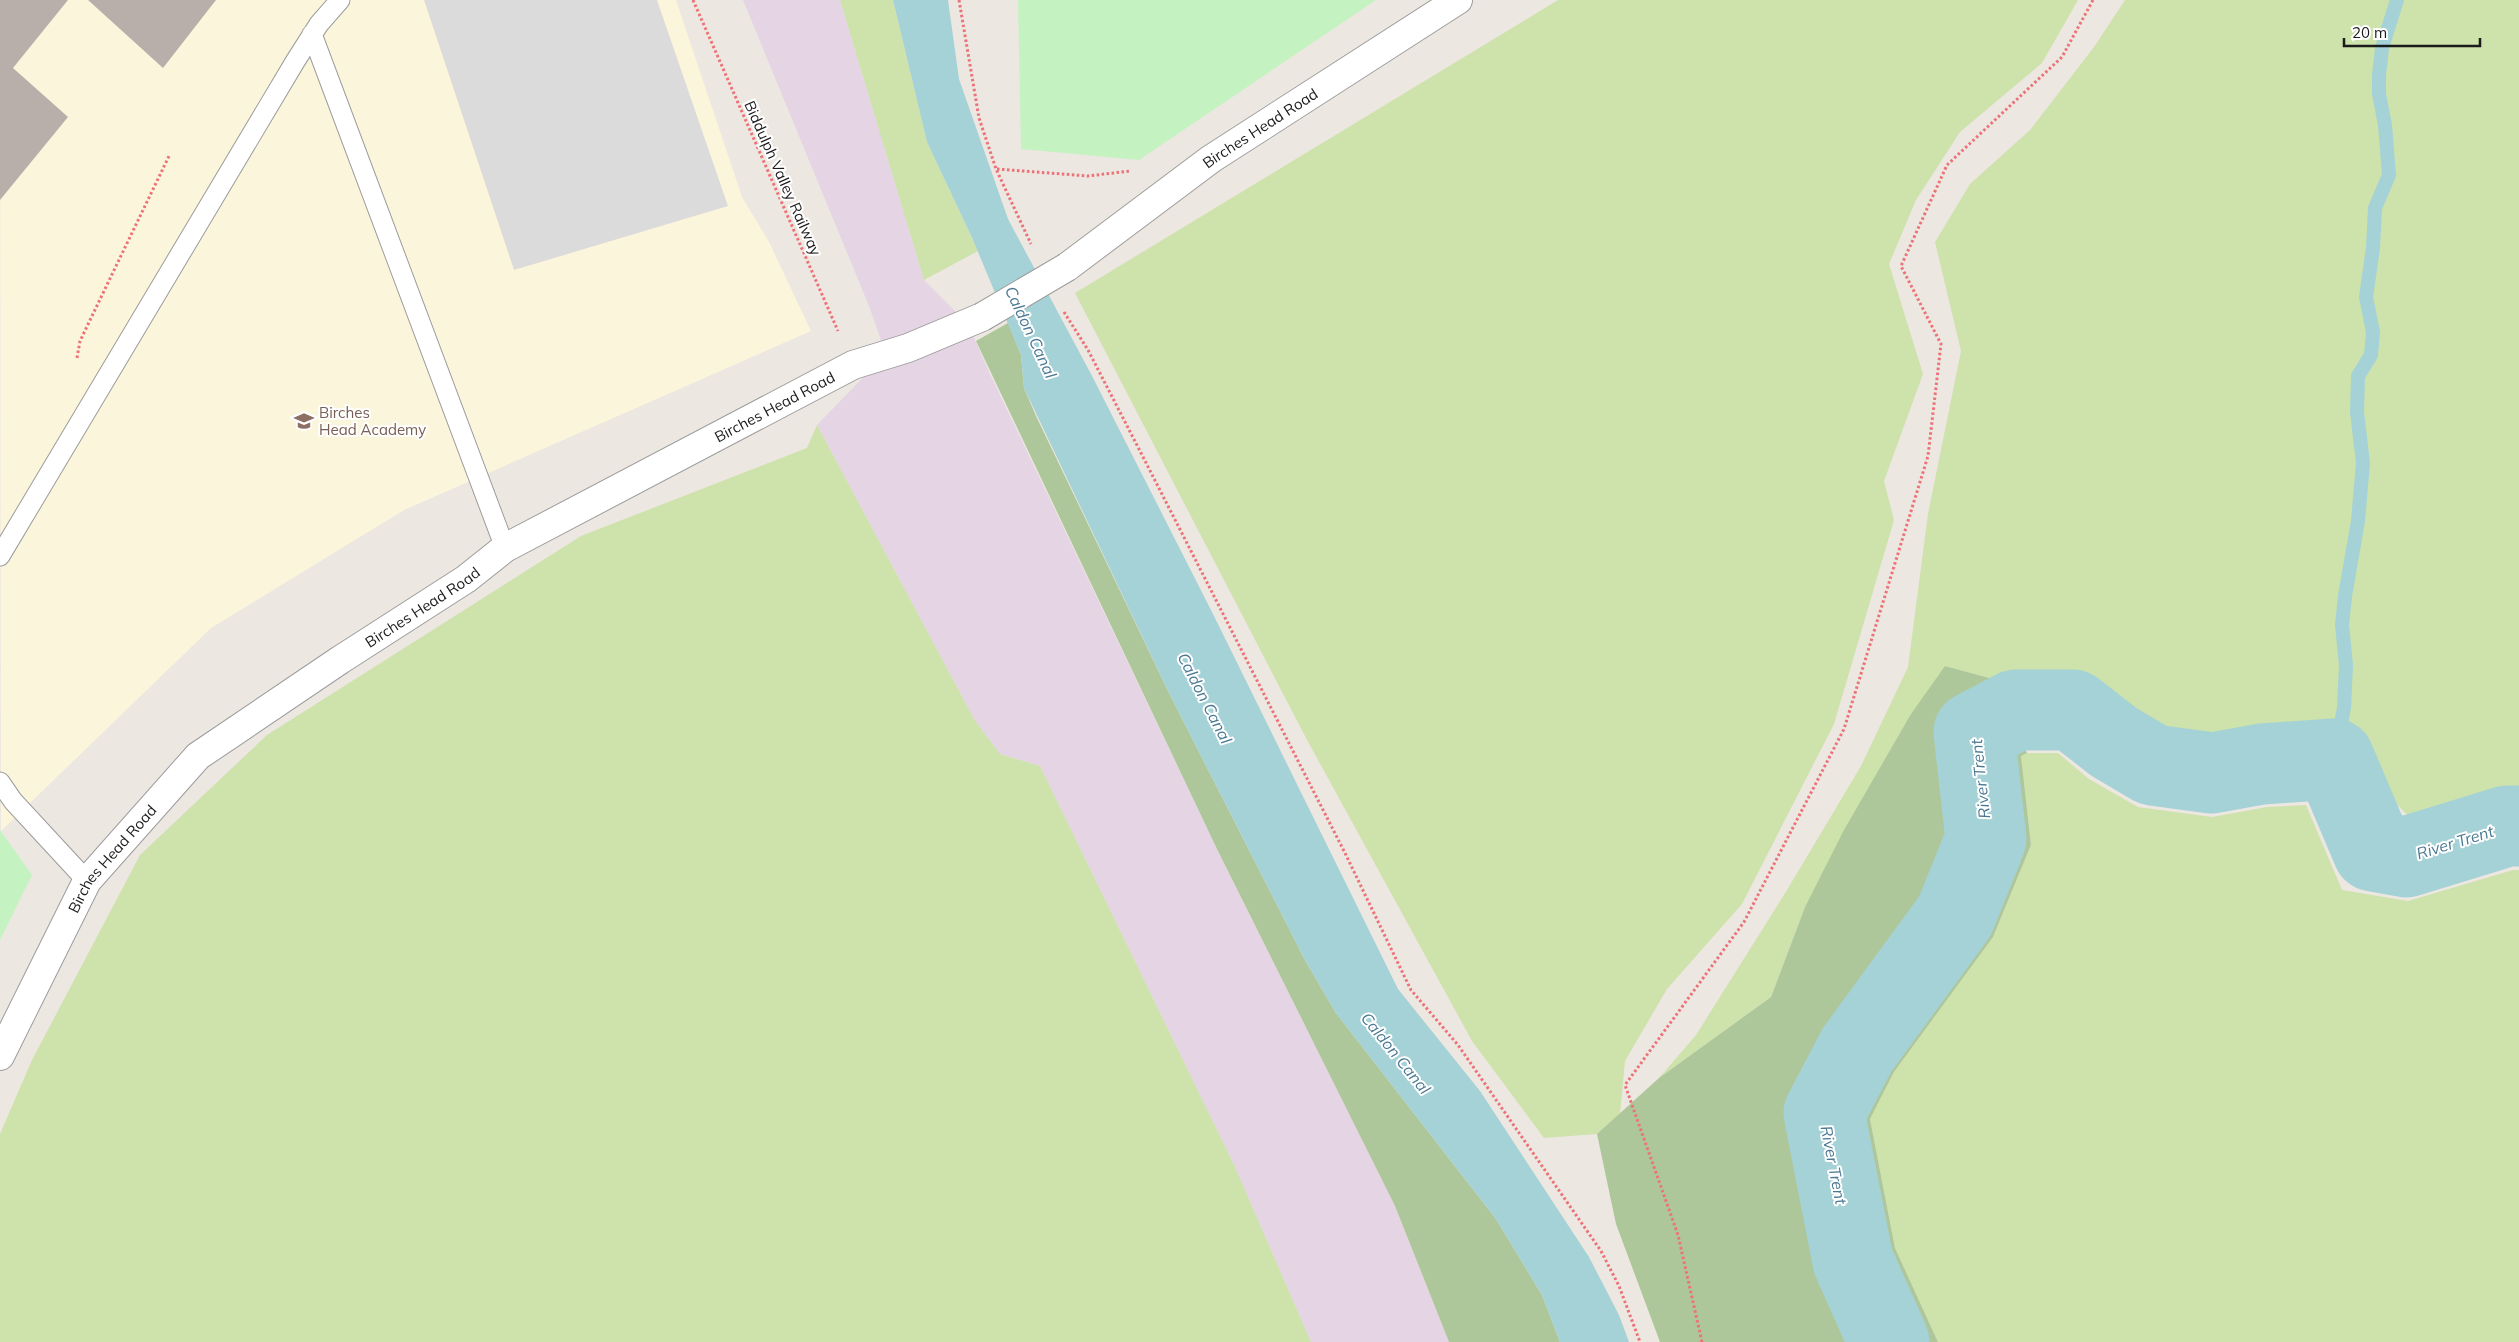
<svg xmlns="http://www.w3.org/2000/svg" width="2519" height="1342" font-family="Mulish,sans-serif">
<rect width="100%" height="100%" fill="#ece7e1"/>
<!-- industrial -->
<path fill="#e4d4e4" d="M 743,0 L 840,0 L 924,280 L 968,324 L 989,372 L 1216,847 L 1395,1206 L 1449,1342 L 1311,1342 L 1235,1167 L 1040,766 L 1000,754 L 974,719 L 817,425 L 886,354 L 869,306 Z"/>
<!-- education -->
<path fill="#fbf6db" d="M 0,0 L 676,0 L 742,197 L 769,242 L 811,331 L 404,510 L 211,628 L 1,831 Z"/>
<!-- grass -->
<path fill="#cee2ab" d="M 840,0 L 893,0 L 927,142 L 978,251 L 924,280 Z
M 1558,0 L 2078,0 L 2042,63 L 1960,132 L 1916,200 L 1889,264 L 1923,374 L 1884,481 L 1894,520 L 1834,724 L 1742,904 L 1667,989 L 1625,1061 L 1620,1114 L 1597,1134 L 1544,1138 L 1472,1041 L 1306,738 L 1075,293 Z
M 2125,0 L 2519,0 L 2519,799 L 2477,806 L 2415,823 L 2386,793 L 2383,772 L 2320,735 L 2248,740 L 2201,740 L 2148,724 L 2106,696 L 1993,679 L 1945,666 L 1805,907 L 1771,997 L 1659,1078 L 1696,1035 L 1787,890 L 1861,766 L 1908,667 L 1928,514 L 1961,351 L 1935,242 L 1970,184 L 2030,130 L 2094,47 Z
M 817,425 L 974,719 L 1000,754 L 1040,766 L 1235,1167 L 1311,1342 L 0,1342 L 0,1134 L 32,1060 L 140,855 L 267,735 L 581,536 L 807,448 Z
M 2027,753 L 2058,753 L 2089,779 L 2138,807 L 2212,817 L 2267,807 L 2306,805 L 2342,890 L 2408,901 L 2513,870 L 2519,870 L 2519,1342 L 1938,1342 L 1895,1248 L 1870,1119 L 1894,1072 L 1993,937 L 2031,845 L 2021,756 Z"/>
<!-- forest -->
<path fill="#aec79a" d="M 1008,323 L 1021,355 L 1024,388 L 1036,416 L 1169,693 L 1306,962 L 1336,1013 L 1496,1219 L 1542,1295 L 1560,1342 L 1449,1342 L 1395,1206 L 1216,847 L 976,341 Z
M 1945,666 L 1993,679 L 2027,753 L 2021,756 L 2031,845 L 1993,937 L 1894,1072 L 1870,1119 L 1895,1248 L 1938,1342 L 1660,1342 L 1616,1224 L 1597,1134 L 1659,1078 L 1771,997 L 1805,907 L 1844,830 L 1911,714 Z"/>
<!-- park -->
<path fill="#c4f3c1" d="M 1018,0 L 1376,0 L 1139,160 L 1021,149 Z
M 0,830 L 32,875 L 0,940 Z"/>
<!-- parking -->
<path fill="#dbdbdb" d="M 424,0 L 657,0 L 728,206 L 514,270 Z"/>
<!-- water -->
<path fill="#a5d2d6" d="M 893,0 L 948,0 L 959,79 L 1008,219 L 1091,374 L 1212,612 L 1398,989 L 1480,1091 L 1589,1257 L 1619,1315 L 1629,1342 L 1560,1342 L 1542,1295 L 1496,1219 L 1336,1013 L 1306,962 L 1169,693 L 1024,388 L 1021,355 L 973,240 L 927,142 Z"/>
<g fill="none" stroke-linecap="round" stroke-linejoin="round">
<!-- stream -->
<path stroke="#a5d2d6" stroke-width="14" d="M 2334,759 L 2344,708 L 2346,665 L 2342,625 L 2345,596 L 2358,521 L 2363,463 L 2357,412 L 2358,376 L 2371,355 L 2373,332 L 2366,297 L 2373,248 L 2375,208 L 2389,175 L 2385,125 L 2379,94 L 2379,75 L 2382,48 L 2397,0"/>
<!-- river -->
<path stroke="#a5d2d6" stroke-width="81" d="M 1889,1342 L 1853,1261 L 1824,1113 L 1857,1050 L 1955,916 L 1986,839 L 1974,732 L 2016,710 L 2073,710 L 2114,742 L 2153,765 L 2212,773 L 2262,764 L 2334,759 L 2373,851 L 2406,857 L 2507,826 L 2519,826"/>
</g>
<!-- building -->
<path fill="#b8afab" d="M 0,0 L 68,0 L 13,68 L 68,117 L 0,200 Z
M 88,0 L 216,0 L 163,68 Z"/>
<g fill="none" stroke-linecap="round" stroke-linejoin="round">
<defs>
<path id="service" d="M 312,34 L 505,548
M 0,556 L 296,60 L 319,24 L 340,0
M 0,782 L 13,801 L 87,881"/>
<g id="tertiary">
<path id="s1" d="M 1067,267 L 1211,159 L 1458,0"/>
<path id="s2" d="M 0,1056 L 87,881 L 198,756 L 340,660 L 466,579 L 505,548 L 853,365 L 908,348 L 982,317"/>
</g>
</defs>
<!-- service casing -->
<use href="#service" stroke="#9c9c9c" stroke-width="21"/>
<!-- tertiary casing -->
<use href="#tertiary" stroke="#9c9c9c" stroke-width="30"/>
<!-- path -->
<path stroke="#ec7278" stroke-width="3" stroke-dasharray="2.5 2.5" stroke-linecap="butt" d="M 693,0 L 838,331
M 959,0 L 979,118 L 996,169 L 1031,244
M 997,169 L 1088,176 L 1130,171
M 1064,312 L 1088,350 L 1141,453 L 1344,851 L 1411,990 L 1458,1045 L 1601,1251 L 1619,1286 L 1640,1342
M 77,358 L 80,341 L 169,156
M 1702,1342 L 1678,1235 L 1625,1085 L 1744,922 L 1844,729 L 1928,456 L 1941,344 L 1901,266 L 1947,165 L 2062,57 L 2093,0"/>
<!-- service -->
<use href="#service" stroke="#fff" stroke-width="19"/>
<!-- tertiary -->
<use href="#tertiary" stroke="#fff" stroke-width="28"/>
<defs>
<path id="tertiary-bridge" d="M 982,317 L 1067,267"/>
</defs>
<!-- tertiary-bridge casing -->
<use href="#tertiary-bridge" stroke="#9c9c9c" stroke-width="30" stroke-linecap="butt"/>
<!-- tertiary-bridge -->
<use href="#tertiary-bridge" stroke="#fff" stroke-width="28"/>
</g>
<!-- icons -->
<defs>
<symbol id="school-bare" viewBox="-9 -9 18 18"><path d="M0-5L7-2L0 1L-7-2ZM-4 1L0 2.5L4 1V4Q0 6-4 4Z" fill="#8d6e63" stroke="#fff" stroke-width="2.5" paint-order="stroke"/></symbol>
</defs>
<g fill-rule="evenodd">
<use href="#school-bare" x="290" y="407" width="28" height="28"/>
</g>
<g text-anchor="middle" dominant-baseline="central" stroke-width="4" stroke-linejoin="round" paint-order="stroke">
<!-- street labels -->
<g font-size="15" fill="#1b1b1b" stroke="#fff">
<text stroke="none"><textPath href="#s1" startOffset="238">Birches Head Road</textPath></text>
<text transform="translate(783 178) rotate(66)">Biddulph Valley Railway</text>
<text stroke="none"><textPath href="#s2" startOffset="1038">Birches Head Road</textPath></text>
<text stroke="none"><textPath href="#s2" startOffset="632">Birches Head Road</textPath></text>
<text stroke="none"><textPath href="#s2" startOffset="228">Birches Head Road</textPath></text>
</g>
<!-- education labels -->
<g font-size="15" fill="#785e54" stroke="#fff" text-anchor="start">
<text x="319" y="412">Birches<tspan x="319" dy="17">Head Academy</tspan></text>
</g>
<!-- water labels -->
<g font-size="16" font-style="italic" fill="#4b7993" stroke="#fff">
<text transform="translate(1031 332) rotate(65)">Caldon Canal</text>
<text transform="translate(1205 698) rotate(63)">Caldon Canal</text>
<text transform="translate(1980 779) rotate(-96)">River Trent</text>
<text transform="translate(2455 842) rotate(-17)">River Trent</text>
<text transform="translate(1396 1053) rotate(51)">Caldon Canal</text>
<text transform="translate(1834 1165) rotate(79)">River Trent</text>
</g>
</g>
<!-- scale -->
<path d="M2344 38v8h136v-8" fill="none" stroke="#1b1b1b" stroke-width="2.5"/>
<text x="2352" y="38" font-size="15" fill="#1b1b1b" stroke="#ffffff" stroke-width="4" paint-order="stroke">20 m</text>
</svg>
